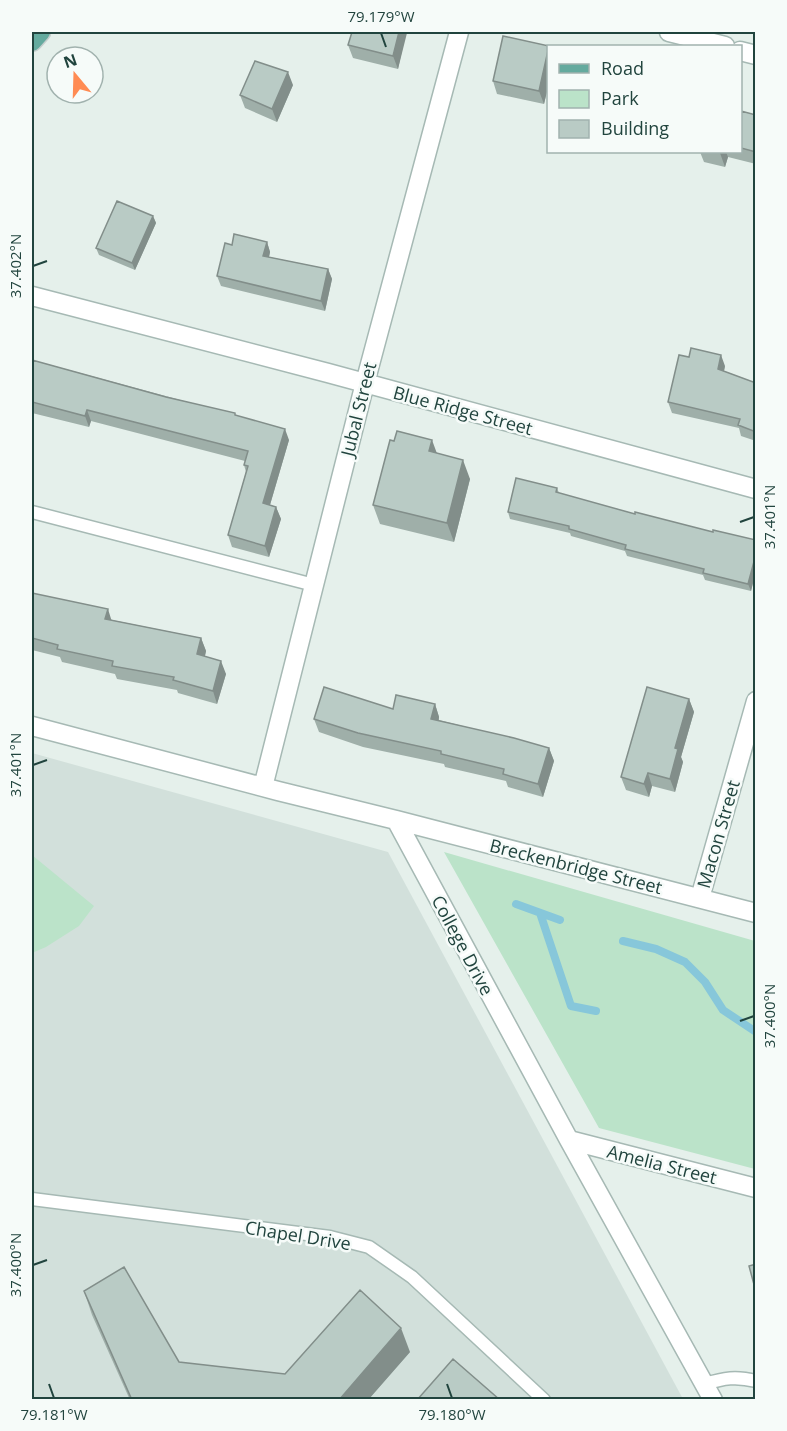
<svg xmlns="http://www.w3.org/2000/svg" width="787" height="1431" font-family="'Open Sans',sans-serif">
<rect width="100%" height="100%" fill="#e5f0eb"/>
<!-- built -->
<path fill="#d2e0db" d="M 32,753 L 388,852 L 683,1399 L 32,1399 Z"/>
<!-- green -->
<path fill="#bbe3c9" d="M 444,852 L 755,941 L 755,1169 L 599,1128 Z
M 32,855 L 94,906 L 79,926 L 46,947 L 32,953 Z"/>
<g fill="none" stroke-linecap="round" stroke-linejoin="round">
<!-- stream -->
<path stroke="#87c7da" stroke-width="8" d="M 516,904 L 560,920
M 540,913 L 571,1006 L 596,1011
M 623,941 L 656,949 L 685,962 L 705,982 L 723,1010 L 756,1032"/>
<defs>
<path id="service" d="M 32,512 L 314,585
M 32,1199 L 330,1237 L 369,1247 L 412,1277 L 544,1400
M 705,1384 C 724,1378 736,1376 756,1381"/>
<path id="minor" d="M 669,32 L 725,46
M 740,51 L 756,55
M 32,296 L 328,373 L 756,489
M 32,726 L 278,791 L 396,820 L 569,1140 L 713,1400
M 263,787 L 365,383 L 459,32
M 396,820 L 756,913
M 700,898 L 756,701
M 569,1140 L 756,1188"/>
<path id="primary" d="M 32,42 L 41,32"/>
</defs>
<!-- service casing -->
<use href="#service" stroke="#a6b9b4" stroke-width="15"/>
<!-- minor casing -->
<use href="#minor" stroke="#a6b9b4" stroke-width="21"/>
<!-- primary casing -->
<use href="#primary" stroke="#c5cecd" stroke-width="21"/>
<!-- service -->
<use href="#service" stroke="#fff" stroke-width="12"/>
<!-- minor -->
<use href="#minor" stroke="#fff" stroke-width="18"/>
<!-- primary -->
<use href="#primary" stroke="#64aa9e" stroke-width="18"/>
</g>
<!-- wall -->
<path fill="#9fafa9" d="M 352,32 L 406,32 L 398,69 L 353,58 L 348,45 Z
M 549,46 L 549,83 L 544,104 L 497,94 L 493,81 Z
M 293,85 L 277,122 L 245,108 L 240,95 Z
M 741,111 L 756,115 L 756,164 L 728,157 L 725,167 L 704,162 L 700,152 L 741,152 Z
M 153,216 L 156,223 L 135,270 L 99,255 L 96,248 Z
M 267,242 L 270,252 L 269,257 L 328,269 L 332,279 L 325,311 L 221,286 L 217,276 L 232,245 Z
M 32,360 L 236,415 L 289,440 L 270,505 L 276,507 L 281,519 L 269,557 L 232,547 L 228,535 L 246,472 L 244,465 L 245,461 L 91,421 L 89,427 L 32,413 Z
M 725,366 L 724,371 L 756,383 L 756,441 L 741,436 L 739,428 L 672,413 L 668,402 Z
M 437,453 L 470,479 L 454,542 L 380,524 L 373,505 Z
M 557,488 L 559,493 L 635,514 L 713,532 L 756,540 L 756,571 L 751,591 L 705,580 L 703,575 L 627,556 L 625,551 L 571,536 L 570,533 L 510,519 L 508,512 Z
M 32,593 L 112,620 L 201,638 L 206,651 L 205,656 L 226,674 L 217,704 L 178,693 L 177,690 L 117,679 L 115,674 L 62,662 L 60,657 L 32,650 Z
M 689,699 L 694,712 L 681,757 L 683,762 L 675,792 L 652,786 L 649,797 L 626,790 L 621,777 Z
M 435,704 L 439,717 L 439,720 L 549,748 L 554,761 L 543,797 L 508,787 L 506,781 L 445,767 L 444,764 L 363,747 L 319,732 L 314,719 Z
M 84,1291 L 179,1362 L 285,1374 L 410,1352 L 368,1400 L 130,1400 L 92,1315 Z"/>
<!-- shaded-wall -->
<path fill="#828e8a" d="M 399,32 L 406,32 L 407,33 L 398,69 L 393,56 Z
M 549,48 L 549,83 L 544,104 L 539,91 Z
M 288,72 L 293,85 L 277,122 L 272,109 Z
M 721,152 L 726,152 L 728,157 L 725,167 L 720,153 Z
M 153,216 L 156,223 L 135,270 L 132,263 Z
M 267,242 L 270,252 L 267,266 L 263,256 Z
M 328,269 L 332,279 L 325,311 L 321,301 Z
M 721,355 L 725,366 L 722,380 L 718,369 Z
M 87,410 L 91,421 L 89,427 L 85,416 Z
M 285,429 L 289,440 L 267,515 L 263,503 Z
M 432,440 L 439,459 L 429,451 Z
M 463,460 L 470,479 L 454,542 L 447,523 Z
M 276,507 L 281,519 L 269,557 L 265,546 Z
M 756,554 L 756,571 L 751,591 L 748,584 Z
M 108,609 L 112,622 L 105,619 Z
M 201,638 L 206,651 L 202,668 L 197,654 Z
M 221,661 L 226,674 L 217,704 L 213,691 Z
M 689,699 L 694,712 L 681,757 L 683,762 L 675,792 L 670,779 L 675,748 Z
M 435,704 L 439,717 L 436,732 L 431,719 Z
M 549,748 L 554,761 L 543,797 L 538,784 Z
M 648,773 L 652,786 L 649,797 L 644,784 Z
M 401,1328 L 410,1352 L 368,1400 L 339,1400 Z"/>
<!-- building -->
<path fill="#b9cbc5" stroke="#828e8a" stroke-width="1.5" d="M 352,32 L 399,32 L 393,56 L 348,45 Z
M 503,36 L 549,46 L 539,91 L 493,81 Z
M 255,61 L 288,72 L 272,109 L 240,95 Z
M 741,111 L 756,115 L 756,152 L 741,148 Z
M 117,201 L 153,216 L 132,263 L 96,248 Z
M 234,234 L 267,242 L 263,256 L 328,269 L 321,301 L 217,276 L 225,243 L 232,245 Z
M 691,348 L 721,355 L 718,369 L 756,383 L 756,432 L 738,425 L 740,419 L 668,402 L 679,355 L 689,357 Z
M 32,360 L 166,397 L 235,413 L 235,415 L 285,429 L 263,503 L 276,507 L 265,546 L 228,535 L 248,466 L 244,465 L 248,451 L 87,410 L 85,416 L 32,402 Z
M 397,431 L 432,440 L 429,451 L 463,460 L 447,523 L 373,505 L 390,440 L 394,441 Z
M 516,478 L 557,488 L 556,492 L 635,514 L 635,512 L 713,532 L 713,530 L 756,540 L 756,554 L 748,584 L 703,573 L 704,569 L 625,549 L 626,545 L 569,529 L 569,526 L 508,512 Z
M 32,593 L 108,609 L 105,619 L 201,638 L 197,654 L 221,661 L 213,691 L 173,680 L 174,677 L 112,666 L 113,661 L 57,649 L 58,645 L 32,638 Z
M 324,687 L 393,709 L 396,695 L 435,704 L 431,719 L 514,738 L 549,748 L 538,784 L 503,774 L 504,769 L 441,754 L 441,751 L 358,733 L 314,719 Z
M 647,687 L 689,699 L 675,748 L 678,749 L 670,779 L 648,773 L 644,784 L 621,777 Z
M 756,1264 L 756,1292 L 749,1266 Z
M 124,1267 L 179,1362 L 285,1374 L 360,1290 L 401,1328 L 339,1400 L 132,1400 L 84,1291 Z
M 453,1359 L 500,1400 L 417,1400 Z"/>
<!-- ticks -->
<path fill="none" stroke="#21443e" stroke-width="2" d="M 381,33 L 386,47M 33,266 L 47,261M 740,522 L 754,517M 33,765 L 47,760M 740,1021 L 754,1016M 33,1265 L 47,1260M 49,1384 L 54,1398M 447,1384 L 452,1398"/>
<g text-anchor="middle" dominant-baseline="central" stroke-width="5" stroke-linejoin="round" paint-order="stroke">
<!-- street labels -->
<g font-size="18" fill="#21443e" stroke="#f6fbf9">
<text transform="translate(358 409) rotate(-76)">Jubal Street</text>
<text transform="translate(463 410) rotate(15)">Blue Ridge Street</text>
<text transform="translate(718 834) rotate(-74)">Macon Street</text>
<text transform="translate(576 866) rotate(14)">Breckenbridge Street</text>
<text transform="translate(463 945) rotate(62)">College Drive</text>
<text transform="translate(662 1164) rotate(14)">Amelia Street</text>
<text transform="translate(298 1235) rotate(9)">Chapel Drive</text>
</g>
</g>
<!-- border -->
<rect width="787" height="1431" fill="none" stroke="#f6fbf9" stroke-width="66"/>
<!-- legend -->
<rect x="547" y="45" width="195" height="108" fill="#f6fbf9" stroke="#a1b2ae" stroke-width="1.5"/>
<rect x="559" y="64" width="30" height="9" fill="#64aa9e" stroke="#a1b2ae" stroke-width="1.5"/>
<text x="601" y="75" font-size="18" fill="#21443e">Road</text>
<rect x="559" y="90" width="30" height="18" fill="#bbe3c9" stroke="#a1b2ae" stroke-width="1.5"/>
<text x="601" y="105" font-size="18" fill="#21443e">Park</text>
<rect x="559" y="120" width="30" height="18" fill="#b9cbc5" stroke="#a1b2ae" stroke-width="1.5"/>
<text x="601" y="135" font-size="18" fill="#21443e">Building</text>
<!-- north arrow -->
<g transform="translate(75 75) rotate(341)"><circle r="28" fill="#f6fbf9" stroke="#a1b2ae" stroke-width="1.5"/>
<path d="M0-4.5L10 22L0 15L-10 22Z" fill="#ff8b53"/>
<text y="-9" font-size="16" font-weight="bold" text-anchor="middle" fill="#21443e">N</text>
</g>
<rect x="33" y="33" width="721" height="1365" fill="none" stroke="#21443e" stroke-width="2"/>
<g font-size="15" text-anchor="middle" fill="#21443e">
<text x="381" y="22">79.179°W</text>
<text transform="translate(16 266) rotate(-90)" y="5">37.402°N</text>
<text transform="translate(770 517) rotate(-90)" y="5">37.401°N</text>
<text transform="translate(16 765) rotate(-90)" y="5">37.401°N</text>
<text transform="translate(770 1016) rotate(-90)" y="5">37.400°N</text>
<text transform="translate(16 1265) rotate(-90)" y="5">37.400°N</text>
<text x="54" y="1420">79.181°W</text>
<text x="452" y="1420">79.180°W</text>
</g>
</svg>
